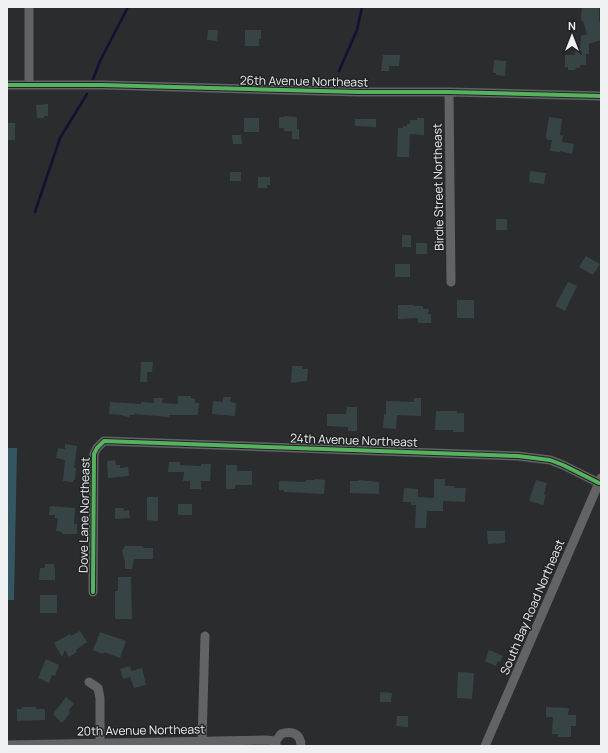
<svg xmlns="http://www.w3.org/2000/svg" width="608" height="753" font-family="Manrope,sans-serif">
<rect width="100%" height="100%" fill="#2a2c2d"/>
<!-- green -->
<path fill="#345663" d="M 7,448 L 17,448 L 14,600 L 7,600 Z"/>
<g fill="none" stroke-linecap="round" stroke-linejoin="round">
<!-- stream -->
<path stroke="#160f33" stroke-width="2.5" d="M 339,71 L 357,30 L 362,7
M 93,79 L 100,61 L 128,7
M 35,212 L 60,138 L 87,94"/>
</g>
<!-- building -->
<path fill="#374445" d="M 582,7 L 599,7 L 599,20 L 601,28 L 601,40 L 589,44 L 589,54 L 586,54 L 586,65 L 580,65 L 580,68 L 576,68 L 575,70 L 568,70 L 568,67 L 565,67 L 565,55 L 575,55 L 576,48 L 580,48 L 581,36 L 587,34 L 583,21 L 581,21 Z
M 208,30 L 218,30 L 217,41 L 207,40 Z
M 245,30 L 261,30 L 261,39 L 259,39 L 259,46 L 245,46 Z
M 383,55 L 400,55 L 399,66 L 389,66 L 389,71 L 381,71 Z
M 494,60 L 506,61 L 505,76 L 496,75 L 496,73 L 493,73 Z
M 48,104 L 48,116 L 44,116 L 44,118 L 37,118 L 36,105 Z
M 284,116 L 297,117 L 297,129 L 299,129 L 299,139 L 292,139 L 292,131 L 284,131 L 284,128 L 279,128 L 279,117 L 284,117 Z
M 549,117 L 562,119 L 560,135 L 563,136 L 562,142 L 574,144 L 572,154 L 560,151 L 560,152 L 550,151 L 552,140 L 547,140 L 546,135 Z
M 244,118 L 259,118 L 259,132 L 244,132 Z
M 417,118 L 424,118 L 424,135 L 410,134 L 409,157 L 397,157 L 398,128 L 403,128 L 403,126 L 407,126 L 407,124 L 410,124 L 410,120 L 417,120 Z
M 355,119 L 376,119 L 376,127 L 355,126 Z
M 7,123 L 15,123 L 15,140 L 7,140 Z
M 232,135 L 241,135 L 242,144 L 233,144 Z
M 530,171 L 546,173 L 544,184 L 529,182 Z
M 230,172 L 241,172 L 241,181 L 230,181 Z
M 258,177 L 270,177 L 270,185 L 267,185 L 267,188 L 258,188 Z
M 496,219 L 507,219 L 507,230 L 496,230 Z
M 402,235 L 411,235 L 411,247 L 402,247 Z
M 416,243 L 427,243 L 427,254 L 416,254 Z
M 586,256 L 600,264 L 593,275 L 579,267 Z
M 395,264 L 410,264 L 410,277 L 395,277 Z
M 568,282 L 577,286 L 565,311 L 555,306 Z
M 457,300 L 474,300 L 474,318 L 457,318 Z
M 398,305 L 414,305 L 414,306 L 423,306 L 423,309 L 429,309 L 428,314 L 431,314 L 431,323 L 418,323 L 418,318 L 398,319 Z
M 141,362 L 153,362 L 152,372 L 147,372 L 147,382 L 140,382 Z
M 292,366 L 302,366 L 303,369 L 308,369 L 307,381 L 291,383 Z
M 178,396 L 191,396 L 191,398 L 195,399 L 195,403 L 199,403 L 198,415 L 169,415 L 169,417 L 134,414 L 134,415 L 130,415 L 129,417 L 123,416 L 123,415 L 109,414 L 110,402 L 141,404 L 141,402 L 154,403 L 154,398 L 163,398 L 162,403 L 178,404 Z
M 223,397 L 231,397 L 230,402 L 236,403 L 235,416 L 212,414 L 213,401 L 223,402 Z
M 414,398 L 421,398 L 421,416 L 397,415 L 396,429 L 383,428 L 384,414 L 386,414 L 386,401 L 414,402 Z
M 347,407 L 357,407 L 357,431 L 348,431 L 348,427 L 327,426 L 327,414 L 346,414 Z
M 436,411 L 457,411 L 457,413 L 464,413 L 464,432 L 453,432 L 453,430 L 435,430 Z
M 65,444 L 77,446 L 74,468 L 76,468 L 75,480 L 73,480 L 73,482 L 63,481 L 65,460 L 56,458 L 58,448 L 65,449 Z
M 115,460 L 116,465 L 120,465 L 120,468 L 128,467 L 129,476 L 108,478 L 107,461 Z
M 169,462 L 180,462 L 180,465 L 201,466 L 201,464 L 211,464 L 210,481 L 201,481 L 201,489 L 190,489 L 190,481 L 183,481 L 184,472 L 168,472 Z
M 226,465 L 237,465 L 237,471 L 252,471 L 252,485 L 235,485 L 235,489 L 226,489 Z
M 315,479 L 325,480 L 324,494 L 284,492 L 284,490 L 279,490 L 279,481 L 306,482 L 306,480 L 315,480 Z
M 434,479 L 445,479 L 445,486 L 454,486 L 454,488 L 466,488 L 465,502 L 443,501 L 443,511 L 427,511 L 426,528 L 415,528 L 416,505 L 411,505 L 411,502 L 403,502 L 404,488 L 418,489 L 418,497 L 434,498 Z
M 359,480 L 379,482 L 379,494 L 350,493 L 350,481 L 359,481 Z
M 536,480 L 547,483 L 544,494 L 546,495 L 543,505 L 529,501 Z
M 147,497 L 158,497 L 158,521 L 147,520 Z
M 178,504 L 192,504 L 192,515 L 178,515 Z
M 50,506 L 75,508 L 74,524 L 77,524 L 77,534 L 62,534 L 62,532 L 56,531 L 58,518 L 55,518 L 55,515 L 49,515 Z
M 115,508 L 124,508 L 124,511 L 129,510 L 130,518 L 115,519 Z
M 487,531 L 505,531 L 505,543 L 488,544 Z
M 125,546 L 142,546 L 144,548 L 153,548 L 153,559 L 134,559 L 132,569 L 125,569 L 125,562 L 122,551 Z
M 45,564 L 54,564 L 54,568 L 55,568 L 55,580 L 39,580 L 40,568 L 45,568 Z
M 118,577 L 131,577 L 132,619 L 115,619 L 115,591 L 118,591 Z
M 40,595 L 57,595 L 57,613 L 40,613 Z
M 80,631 L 87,642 L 76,650 L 77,652 L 69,657 L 65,650 L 62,657 L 54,643 L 70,634 L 71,636 Z
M 100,632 L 126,641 L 120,658 L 104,652 L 103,654 L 93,650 Z
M 489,650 L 503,656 L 500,662 L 498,661 L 496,666 L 485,661 Z
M 46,659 L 59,665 L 55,676 L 52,675 L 49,683 L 38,678 Z
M 130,666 L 131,671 L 142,668 L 146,685 L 134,688 L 130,677 L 123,679 L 120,669 Z
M 458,672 L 474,673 L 472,699 L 457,698 Z
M 380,692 L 392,693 L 391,702 L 380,702 Z
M 66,697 L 74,704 L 69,710 L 70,713 L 62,723 L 53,714 Z
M 22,707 L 36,707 L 36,709 L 45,709 L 45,720 L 17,721 L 17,709 L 22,709 Z
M 546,707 L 569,708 L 568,715 L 576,715 L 576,726 L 571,726 L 571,737 L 558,737 L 558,734 L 552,734 L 553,717 L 546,717 Z
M 397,716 L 408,716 L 408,727 L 396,726 Z"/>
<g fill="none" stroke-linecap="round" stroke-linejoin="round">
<!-- minor -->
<path stroke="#626364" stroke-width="9" d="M 7,85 L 103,85 L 359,92 L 449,92 L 601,96
M 29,85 L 29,7
M 449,92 L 451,282
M 93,592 L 94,454 L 97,448 L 104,441 L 518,456 L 550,460 L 563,465 L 599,483
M 89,682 L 98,688 L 100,698 L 100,746
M 202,741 L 205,636
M 7,745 L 266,740 L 276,741
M 276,746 L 276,741 L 281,734 C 292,730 301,734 301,746
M 485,746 L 601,478"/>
<defs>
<path id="cycleway" d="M 7,85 L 103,85 L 359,92 L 449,92 L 601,96
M 93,592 L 94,454 L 97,448 L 104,441 L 518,456 L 550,460 L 563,465 L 599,483"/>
</defs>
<!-- cycleway casing -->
<use href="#cycleway" stroke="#202324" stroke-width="6"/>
<!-- cycleway -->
<use href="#cycleway" stroke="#56b35d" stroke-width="4"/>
</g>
<g text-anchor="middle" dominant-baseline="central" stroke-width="3" stroke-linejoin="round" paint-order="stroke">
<!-- street labels -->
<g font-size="12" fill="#eef0f1" stroke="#202324">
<text transform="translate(304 81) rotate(1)">26th Avenue Northeast</text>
<text transform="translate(438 187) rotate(-91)">Birdie Street Northeast</text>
<text transform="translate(354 440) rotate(2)">24th Avenue Northeast</text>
<text transform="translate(84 515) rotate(-89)">Dove Lane Northeast</text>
<text transform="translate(532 607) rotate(-67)">South Bay Road Northeast</text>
<text transform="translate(141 730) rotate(-1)">20th Avenue Northeast</text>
</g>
</g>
<!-- border -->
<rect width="608" height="753" fill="none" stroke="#eef0f1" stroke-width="16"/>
<!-- north arrow -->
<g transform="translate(572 36)" stroke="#202324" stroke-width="3" paint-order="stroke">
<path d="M0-3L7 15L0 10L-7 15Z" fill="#eef0f1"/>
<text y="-6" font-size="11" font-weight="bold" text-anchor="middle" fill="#eef0f1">N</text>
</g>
</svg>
